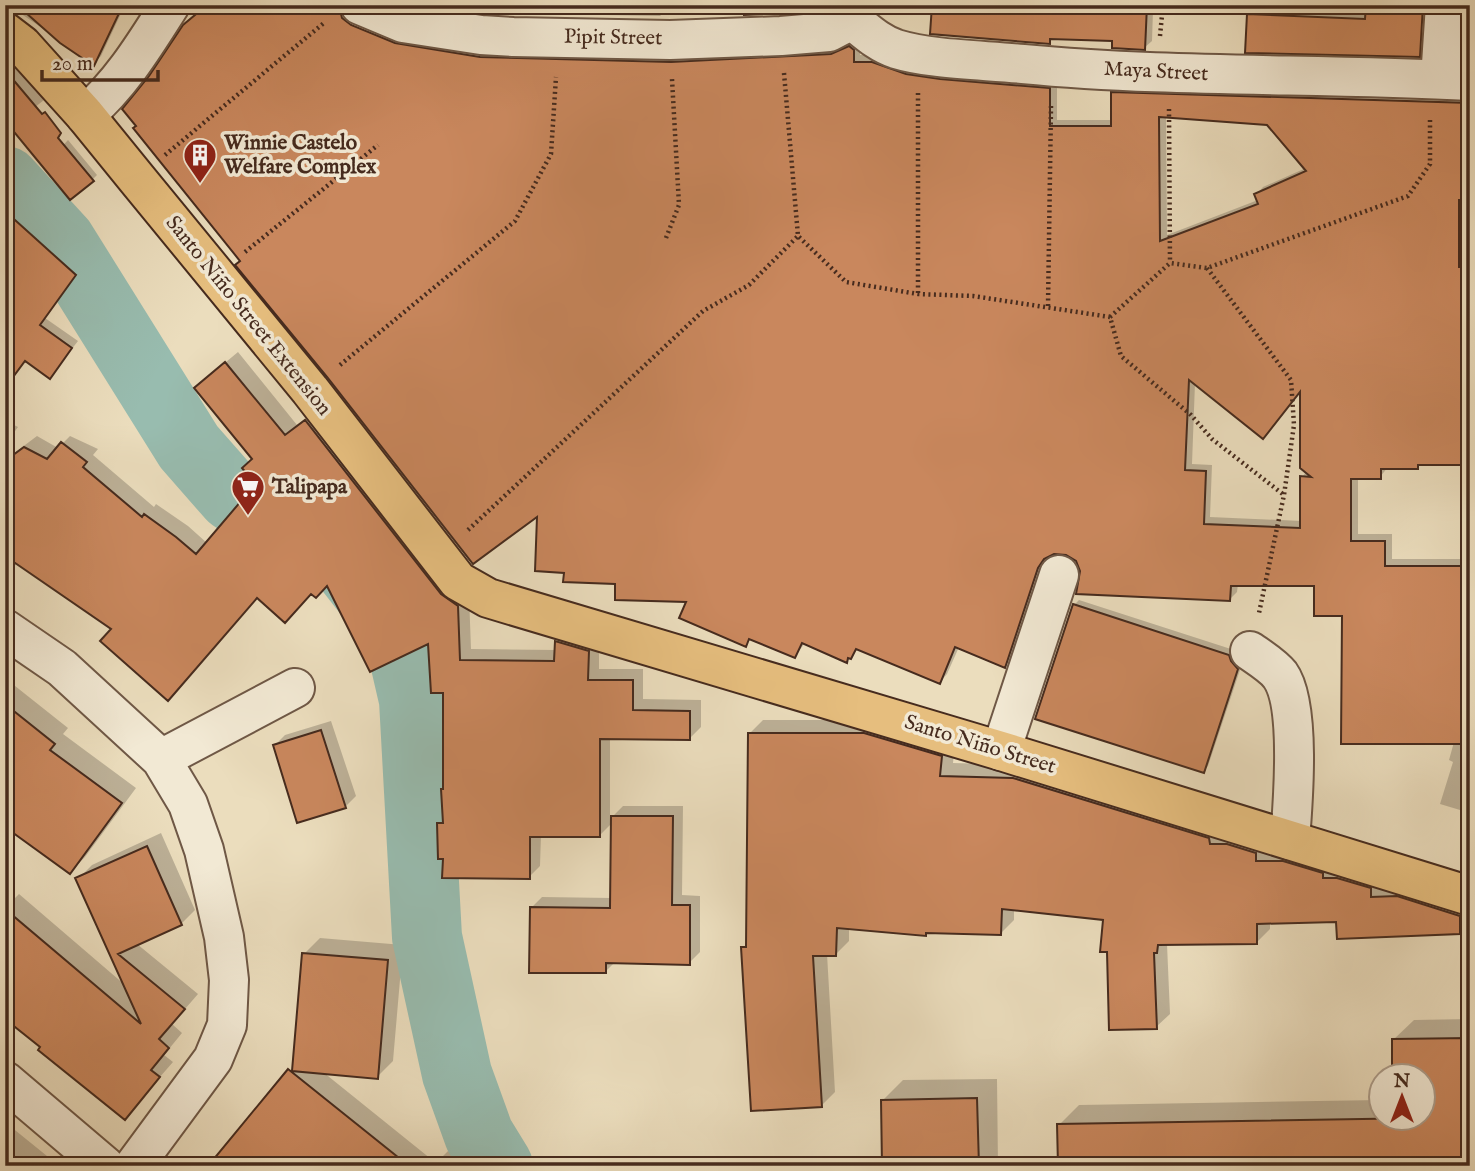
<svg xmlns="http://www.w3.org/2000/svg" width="1475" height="1171" font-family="'IM FELL English',serif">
<rect width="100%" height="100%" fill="#ebddbd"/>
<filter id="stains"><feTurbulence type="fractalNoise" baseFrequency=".00286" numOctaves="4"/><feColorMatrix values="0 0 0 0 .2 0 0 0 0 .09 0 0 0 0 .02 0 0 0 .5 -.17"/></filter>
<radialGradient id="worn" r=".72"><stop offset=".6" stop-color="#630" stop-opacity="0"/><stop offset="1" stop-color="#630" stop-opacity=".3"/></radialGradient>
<!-- shadow -->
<path fill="#0003" fill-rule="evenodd" d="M 8,5 L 125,5 L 101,56 L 94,63 Z
M 605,5 L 667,5 L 667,9 L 660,16 L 605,15 Z
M 746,5 L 829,5 L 822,9 L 746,14 Z
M 933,5 L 1429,5 L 1426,48 L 1419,55 L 1247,51 L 1249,14 L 1153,10 L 1152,41 L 1144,48 L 1114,39 L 1054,37 L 1049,42 Z
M 330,32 L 402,36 L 840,47 L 857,40 L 860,42 L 860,55 L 880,55 L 1057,81 L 1057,120 L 1112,120 L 1113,93 L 1120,86 L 1470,96 L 1470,463 L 1421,463 L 1417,467 L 1388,467 L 1380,477 L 1358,477 L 1358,534 L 1392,534 L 1392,559 L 1470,559 L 1470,813 L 1440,804 L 1453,762 L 1449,760 L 1454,742 L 1315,584 L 1238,584 L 1237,592 L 1230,599 L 1082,571 L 1077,560 L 1067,553 L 1054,552 L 1045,559 L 1012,659 L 1005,666 L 959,647 L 947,674 L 940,682 L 859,648 L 846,661 L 805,643 L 795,656 L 752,638 L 745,645 L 688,601 L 617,582 L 242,260 ZM 1166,116 L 1267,123 L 1306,168 L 1263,187 L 1256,195 L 1258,200 L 1167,235 ZM 1195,383 L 1302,389 L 1307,471 L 1302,477 L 1302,521 L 1210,517 L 1212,465 L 1192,464 Z
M 5,54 L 44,100 L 5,131 Z
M 68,140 L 97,175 L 92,180 L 44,166 Z
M 47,236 L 82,268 L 45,318 L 78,341 L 50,377 L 26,360 L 5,388 L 5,293 Z
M 238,352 L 297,425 L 317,410 L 469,595 L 471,649 L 556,650 L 556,642 L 567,630 L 599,640 L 599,669 L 643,669 L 643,699 L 701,700 L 701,727 L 689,739 L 610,738 L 610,819 L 623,806 L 683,806 L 682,895 L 700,896 L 700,952 L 689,963 L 615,962 L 605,972 L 531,908 L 542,897 L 612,898 L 613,822 L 599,836 L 541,835 L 540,866 L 529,877 L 444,857 L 438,824 L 444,818 L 445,691 L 430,641 L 328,584 L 311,592 L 258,597 L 113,629 L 18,563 L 5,574 L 5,460 L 37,436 L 58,448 L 70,436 L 98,449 L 93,455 L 154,507 L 156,504 L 188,526 L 207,543 L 255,487 L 254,458 L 208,377 Z
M 5,408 L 12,409 L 6,421 L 18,427 L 5,445 Z
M 1079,600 L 1234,650 L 1242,664 L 1208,766 L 1203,771 L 1074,605 Z
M 5,678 L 68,728 L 63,734 L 136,788 L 85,857 L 70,872 L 5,825 Z
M 763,720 L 878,720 L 955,743 L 953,763 L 1028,765 L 1470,902 L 1470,922 L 1460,932 L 1338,921 L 1270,922 L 1270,929 L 1257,942 L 1167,944 L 1170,1014 L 1156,1027 L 1109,951 L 1105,919 L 1014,908 L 1014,920 L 1001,933 L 928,931 L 925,934 L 849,927 L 849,941 L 836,954 L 827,954 L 835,1092 L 821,1106 L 743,948 L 748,942 L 750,733 Z
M 331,721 L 356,796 L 345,807 L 275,745 L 285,735 Z
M 161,833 L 195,910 L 181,924 L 137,944 L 198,994 L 172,1024 L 182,1033 L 164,1055 L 173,1062 L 125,1117 L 5,1017 L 5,908 L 19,894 L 125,985 L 78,879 L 92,865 Z
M 320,938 L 403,945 L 393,1061 L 377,1077 L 323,1072 L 436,1163 L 448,1151 L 466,1166 L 215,1166 L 295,1065 L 304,954 Z
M 1470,1019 L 1470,1166 L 1059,1125 L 1079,1105 L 1380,1100 L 1380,1118 L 1422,1118 L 1422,1076 L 1394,1076 L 1393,1040 L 1414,1020 Z
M 997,1079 L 998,1166 L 884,1166 L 883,1100 L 903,1080 Z
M 5,1122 L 47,1156 L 39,1166 L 5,1166 Z"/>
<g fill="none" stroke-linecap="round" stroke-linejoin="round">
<!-- river -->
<path stroke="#98bcaf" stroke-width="70" d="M 5,181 L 61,242 L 189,447 L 232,496 L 263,517 L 288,530 L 316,538 L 338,554 L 377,604 L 402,648 L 414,700 L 427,937 L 457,1074 L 479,1135 L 498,1166"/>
</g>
<!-- building -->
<path fill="#c9875d" stroke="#462b1e" stroke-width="2" fill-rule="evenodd" d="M 17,5 L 123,5 L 94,66 L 60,43 Z
M 207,5 L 339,5 L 342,18 L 351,25 L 395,43 L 480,57 L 671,62 L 831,54 L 849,46 L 854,50 L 854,62 L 872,62 L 906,74 L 940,79 L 1050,88 L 1050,126 L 1111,126 L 1111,92 L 1470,103 L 1470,200 L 1459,200 L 1459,267 L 1470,267 L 1470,465 L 1418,465 L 1418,469 L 1381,469 L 1381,479 L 1351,479 L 1351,541 L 1385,541 L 1385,566 L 1470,566 L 1470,744 L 1341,744 L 1342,616 L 1314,616 L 1314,586 L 1231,586 L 1230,601 L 1076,594 L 1080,571 L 1076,561 L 1066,555 L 1054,554 L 1044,559 L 1038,568 L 1005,668 L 955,647 L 940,684 L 856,649 L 851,659 L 848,658 L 847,663 L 802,643 L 795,658 L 749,639 L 746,647 L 679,618 L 686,602 L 615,600 L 615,584 L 563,582 L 564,573 L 535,571 L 537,517 L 473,564 L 327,377 L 235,265 L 240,261 L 133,128 L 136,126 L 122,109 L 149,76 L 183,25 ZM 1159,117 L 1267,125 L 1306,171 L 1254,194 L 1258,204 L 1160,241 ZM 1189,380 L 1263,439 L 1300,392 L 1300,468 L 1311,477 L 1300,476 L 1300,528 L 1204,524 L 1206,471 L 1185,470 Z
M 431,5 L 496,5 L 491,14 Z
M 744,5 L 802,5 L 802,12 L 744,15 Z
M 932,5 L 1147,5 L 1145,50 L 1112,48 L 1112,41 L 1050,39 L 1050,44 L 930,34 Z
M 1366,5 L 1423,5 L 1420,57 L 1245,53 L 1247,14 L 1365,19 Z
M 1467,10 L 1470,10 L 1470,59 L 1463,59 Z
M 5,70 L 42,114 L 45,112 L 61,133 L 58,138 L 94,181 L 70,200 L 5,121 Z
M 5,211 L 76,275 L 40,325 L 72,348 L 50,379 L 25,361 L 5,388 Z
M 225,362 L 285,435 L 305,420 L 441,594 L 458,606 L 460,660 L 554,661 L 555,641 L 589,651 L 588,680 L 633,680 L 633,710 L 690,711 L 690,740 L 600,739 L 600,837 L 530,837 L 530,879 L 442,878 L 443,859 L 438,859 L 437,823 L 443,823 L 441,789 L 443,789 L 443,693 L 431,693 L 428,644 L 370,672 L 327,586 L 316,598 L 311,594 L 285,623 L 257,598 L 168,701 L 100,641 L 111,629 L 5,556 L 5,461 L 24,447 L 47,459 L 61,442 L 87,462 L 83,467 L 142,517 L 144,514 L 176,537 L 196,554 L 253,487 L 244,476 L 247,474 L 242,468 L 252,459 L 194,388 Z
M 1073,604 L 1229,655 L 1231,661 L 1238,669 L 1204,773 L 1035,719 Z
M 5,704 L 55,744 L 50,750 L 122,803 L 70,874 L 5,827 Z
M 321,730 L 346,808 L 297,823 L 273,745 Z
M 748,733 L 864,733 L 942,756 L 940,776 L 1013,778 L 1209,838 L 1210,844 L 1227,844 L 1256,853 L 1256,861 L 1283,861 L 1323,873 L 1323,878 L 1337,878 L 1371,888 L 1371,897 L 1397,896 L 1460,916 L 1460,934 L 1337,939 L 1336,922 L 1257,924 L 1257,944 L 1158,945 L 1157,953 L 1154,953 L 1157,1029 L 1109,1030 L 1107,952 L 1100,952 L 1103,920 L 1002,909 L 1001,935 L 926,933 L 926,936 L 837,928 L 836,956 L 813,956 L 822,1107 L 751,1111 L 741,947 L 746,947 Z
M 611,816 L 673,816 L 672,905 L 690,905 L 690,965 L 606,963 L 606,973 L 529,973 L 530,907 L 610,908 Z
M 147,846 L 182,925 L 118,954 L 185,1009 L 159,1039 L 169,1048 L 151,1070 L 160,1077 L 125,1120 L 38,1050 L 40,1047 L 5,1019 L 5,909 L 141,1024 L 75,878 Z
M 302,953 L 388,960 L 378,1079 L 292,1071 Z
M 1470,1038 L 1470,1166 L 1058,1166 L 1057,1124 L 1423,1118 L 1423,1076 L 1392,1076 L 1392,1039 Z
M 288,1069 L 409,1166 L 208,1166 Z
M 977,1098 L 979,1166 L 882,1166 L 881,1100 Z"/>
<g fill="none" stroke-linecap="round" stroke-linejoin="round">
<defs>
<path id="minor" d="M 360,5 L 403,23 L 481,35 L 513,37 L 670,40 L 781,36 L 829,32 L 852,20
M 852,20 C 866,31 878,43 896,49 C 932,60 984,60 1023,64 C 1171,78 1321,73 1470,81
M 1440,79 L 1445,5
M 85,115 C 121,84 144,46 170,5
M 5,629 L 62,668 L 161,759 L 188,804 L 204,850 L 224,937 L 229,980 L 227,1025 L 213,1059 L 134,1166
M 1250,651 C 1260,658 1273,666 1280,675 C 1301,704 1293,803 1290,840
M 1001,751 L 1059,575
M 161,759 L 295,688
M 5,1081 L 105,1166"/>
<path id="major" d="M 5,32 L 22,45 L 85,115 L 137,179 L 310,390 L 458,581 L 488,598 L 1001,751 L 1470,896"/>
</defs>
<!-- minor casing -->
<use href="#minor" stroke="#6f5846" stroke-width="42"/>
<!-- major casing -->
<use href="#major" stroke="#462b1e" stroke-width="42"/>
<!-- path -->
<path stroke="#462b1e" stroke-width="4.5" stroke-dasharray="2 3.5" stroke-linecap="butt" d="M 1160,36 L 1163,5
M 784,73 L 798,236 L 846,282 L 918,294 L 973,296 L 1110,317 L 1121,356 L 1191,415 L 1212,439 L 1284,495
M 918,93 L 918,294
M 1169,109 L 1170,263
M 165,155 L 325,22
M 666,238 L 679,205 L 672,79
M 245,252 L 378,145
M 1207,268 L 1291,380 L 1294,425 L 1284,495 L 1259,613
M 1048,306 L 1051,106
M 1110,317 L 1170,263 L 1207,268 L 1408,196 L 1430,164 L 1430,119
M 340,365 L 515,221 L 551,154 L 556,77
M 468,530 L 703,311 L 749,285 L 798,236"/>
<!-- minor -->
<use href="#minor" stroke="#f2e9d4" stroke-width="38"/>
<!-- major -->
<use href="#major" stroke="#e6be7e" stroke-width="38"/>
</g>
<!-- icons -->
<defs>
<symbol id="building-pin" viewBox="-11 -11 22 30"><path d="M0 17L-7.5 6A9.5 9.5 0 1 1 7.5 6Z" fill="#8f2418" stroke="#f2e9d4"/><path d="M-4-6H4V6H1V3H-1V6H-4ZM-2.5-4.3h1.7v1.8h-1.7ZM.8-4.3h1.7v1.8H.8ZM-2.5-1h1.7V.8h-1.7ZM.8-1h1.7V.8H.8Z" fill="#fff"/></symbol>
<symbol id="supermarket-pin" viewBox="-11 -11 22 30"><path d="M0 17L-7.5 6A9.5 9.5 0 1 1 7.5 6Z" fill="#8f2418" stroke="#f2e9d4"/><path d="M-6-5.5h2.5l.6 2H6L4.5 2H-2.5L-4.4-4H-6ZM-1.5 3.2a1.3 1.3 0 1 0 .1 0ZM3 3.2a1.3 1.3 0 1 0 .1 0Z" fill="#fff"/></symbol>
</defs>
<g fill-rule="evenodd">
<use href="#building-pin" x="181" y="136" width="38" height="52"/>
<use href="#supermarket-pin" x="229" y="468" width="38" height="52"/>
</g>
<g text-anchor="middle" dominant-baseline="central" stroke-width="7" stroke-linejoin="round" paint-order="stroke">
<!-- street labels -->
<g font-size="21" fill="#462b1e" stroke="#f2e9d4">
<text transform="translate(613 38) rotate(1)">Pipit Street</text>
<text transform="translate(1156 72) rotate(3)">Maya Street</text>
<text transform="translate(248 316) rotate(51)">Santo Niño Street Extension</text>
<text transform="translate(980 745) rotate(17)">Santo Niño Street</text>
</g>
<!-- poi labels -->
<g font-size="21" font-weight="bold" fill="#462b1e" stroke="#f2e9d4" text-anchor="start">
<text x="224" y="143">Winnie Castelo<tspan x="224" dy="24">Welfare Complex</tspan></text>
<text x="272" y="487">Talipapa</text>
</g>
</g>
<!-- margin -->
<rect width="1475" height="1171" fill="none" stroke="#ebddbd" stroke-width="28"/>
<rect x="7" y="7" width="1461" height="1157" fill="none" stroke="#462b1e" stroke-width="3.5"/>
<rect x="14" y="14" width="1447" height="1143" fill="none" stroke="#462b1e" stroke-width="2"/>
<!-- north arrow -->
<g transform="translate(1402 1097)"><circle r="33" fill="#f2e9d4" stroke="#ad9d8b" stroke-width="2"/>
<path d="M0-5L12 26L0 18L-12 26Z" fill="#8f2418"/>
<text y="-10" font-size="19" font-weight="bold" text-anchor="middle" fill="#462b1e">N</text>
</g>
<!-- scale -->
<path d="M42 70v10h116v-10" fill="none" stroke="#462b1e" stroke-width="3.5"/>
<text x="52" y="70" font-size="21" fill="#462b1e" stroke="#f2e9d4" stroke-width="5" paint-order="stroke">20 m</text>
<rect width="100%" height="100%" filter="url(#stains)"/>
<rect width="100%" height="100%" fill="url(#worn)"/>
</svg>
